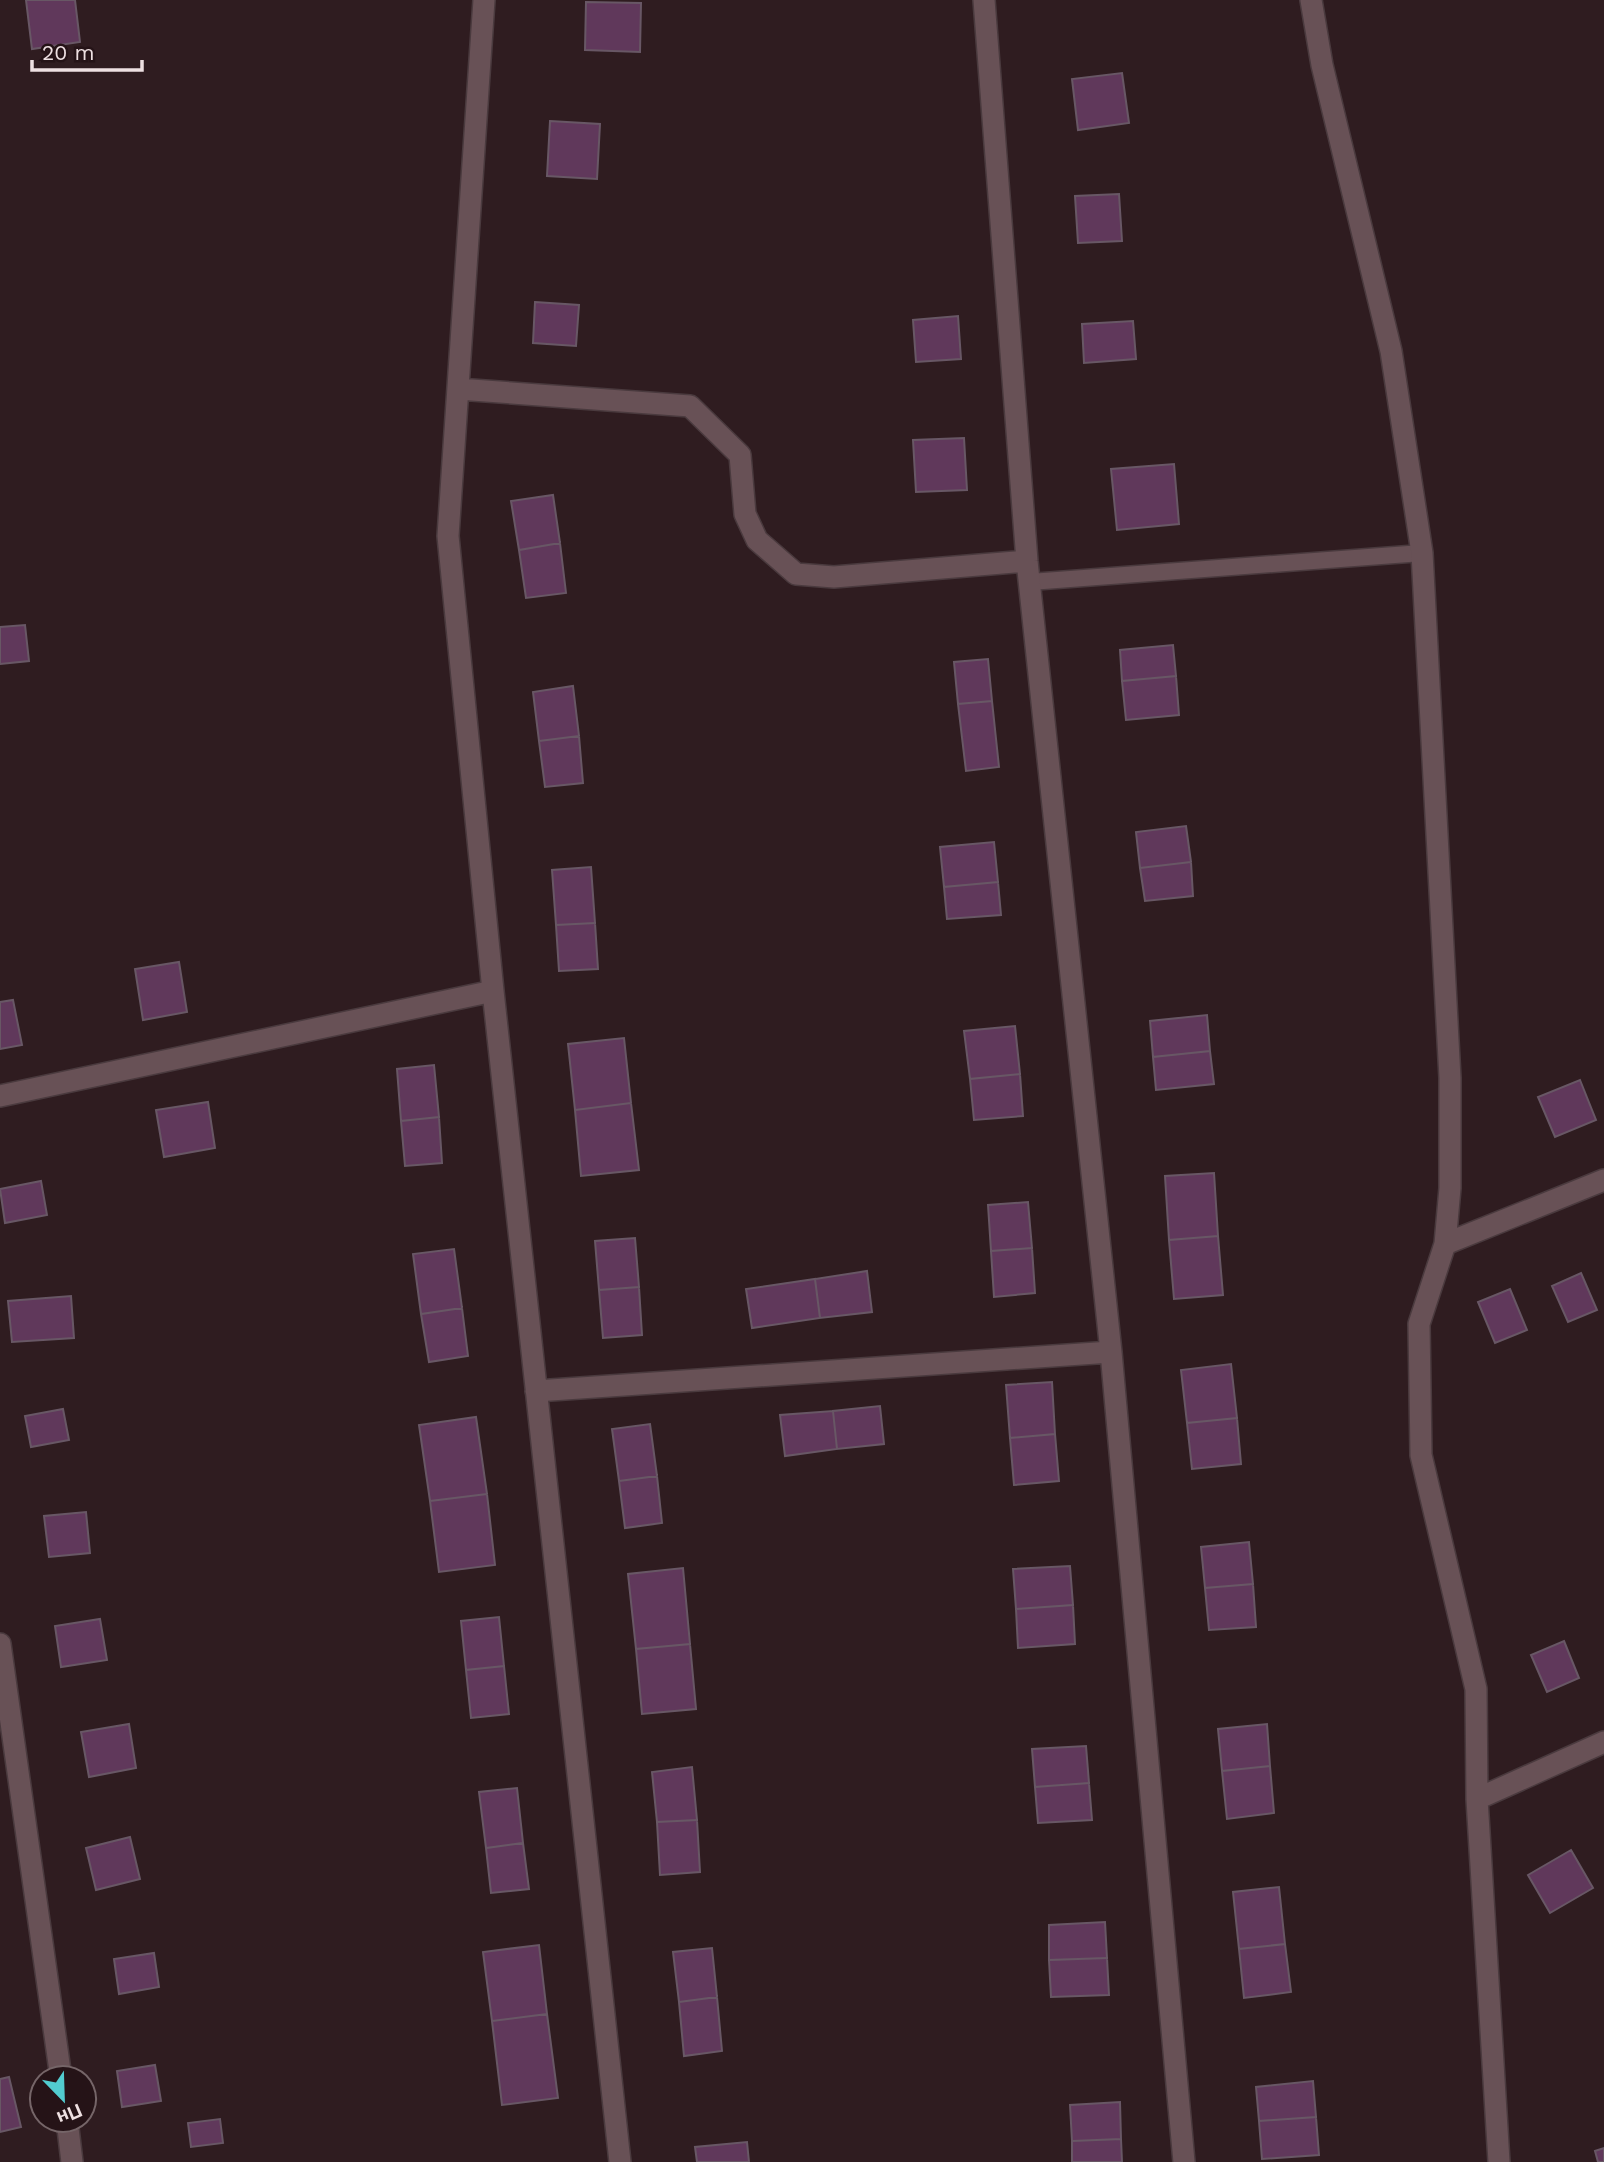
<svg xmlns="http://www.w3.org/2000/svg" width="1604" height="2162" font-family="'Work Sans',sans-serif">
<rect width="100%" height="100%" fill="#2f1c20"/>
<!-- building -->
<path fill="#60385b" stroke="#685765" stroke-width="2" d="M 26,0 L 75,0 L 80,42 L 32,49 Z
M 586,2 L 641,3 L 640,52 L 585,50 Z
M 1122,73 L 1129,123 L 1078,130 L 1072,79 Z
M 550,121 L 600,124 L 597,179 L 547,176 Z
M 1119,194 L 1122,241 L 1078,243 L 1075,196 Z
M 535,302 L 579,305 L 576,346 L 533,343 Z
M 958,316 L 961,359 L 916,362 L 913,320 Z
M 1133,321 L 1136,359 L 1084,363 L 1082,324 Z
M 964,438 L 967,490 L 916,492 L 913,440 Z
M 1174,464 L 1179,524 L 1117,530 L 1111,469 Z
M 553,495 L 560,543 L 519,550 L 511,501 Z
M 560,543 L 566,593 L 526,598 L 519,550 Z
M 25,625 L 29,661 L 0,664 L 0,627 Z
M 1173,645 L 1176,676 L 1122,681 L 1120,650 Z
M 988,659 L 992,701 L 958,704 L 954,662 Z
M 1176,676 L 1179,715 L 1126,720 L 1122,681 Z
M 573,686 L 579,736 L 539,741 L 533,692 Z
M 992,701 L 999,767 L 966,771 L 958,704 Z
M 579,736 L 583,783 L 545,787 L 539,741 Z
M 1186,826 L 1191,862 L 1140,868 L 1136,832 Z
M 994,842 L 998,882 L 944,887 L 940,847 Z
M 1191,862 L 1193,896 L 1145,901 L 1140,868 Z
M 591,867 L 595,923 L 556,925 L 552,870 Z
M 998,882 L 1001,915 L 947,919 L 944,887 Z
M 595,923 L 598,969 L 559,971 L 556,925 Z
M 179,962 L 187,1012 L 143,1020 L 135,969 Z
M 13,1000 L 22,1045 L 0,1049 L 0,1002 Z
M 1207,1015 L 1210,1051 L 1153,1057 L 1150,1021 Z
M 1015,1026 L 1020,1074 L 970,1079 L 964,1031 Z
M 624,1038 L 631,1103 L 575,1110 L 568,1044 Z
M 1210,1051 L 1214,1084 L 1156,1090 L 1153,1057 Z
M 434,1065 L 439,1117 L 401,1121 L 397,1069 Z
M 1020,1074 L 1023,1116 L 974,1120 L 970,1079 Z
M 1580,1080 L 1596,1120 L 1555,1137 L 1538,1097 Z
M 208,1102 L 215,1148 L 164,1157 L 156,1110 Z
M 631,1103 L 639,1170 L 581,1176 L 575,1110 Z
M 439,1117 L 442,1163 L 405,1166 L 401,1121 Z
M 1214,1173 L 1218,1236 L 1169,1240 L 1165,1176 Z
M 41,1181 L 47,1215 L 5,1223 L 0,1189 Z
M 1028,1202 L 1032,1248 L 991,1251 L 988,1205 Z
M 1218,1236 L 1223,1295 L 1174,1299 L 1169,1240 Z
M 635,1238 L 639,1287 L 599,1290 L 595,1241 Z
M 1032,1248 L 1035,1293 L 994,1297 L 991,1251 Z
M 454,1249 L 462,1308 L 421,1314 L 413,1254 Z
M 867,1271 L 872,1312 L 820,1318 L 815,1279 Z
M 1581,1273 L 1597,1310 L 1568,1322 L 1552,1286 Z
M 815,1279 L 820,1318 L 752,1328 L 746,1289 Z
M 639,1287 L 642,1335 L 603,1338 L 599,1290 Z
M 1510,1289 L 1527,1330 L 1495,1343 L 1478,1302 Z
M 71,1296 L 74,1338 L 12,1342 L 8,1301 Z
M 462,1308 L 468,1356 L 429,1362 L 421,1314 Z
M 1231,1364 L 1237,1418 L 1187,1423 L 1181,1370 Z
M 1052,1382 L 1055,1434 L 1010,1438 L 1006,1385 Z
M 880,1406 L 884,1444 L 837,1449 L 833,1411 Z
M 63,1409 L 69,1440 L 31,1447 L 25,1416 Z
M 833,1411 L 837,1449 L 785,1456 L 780,1415 Z
M 476,1417 L 487,1494 L 430,1501 L 419,1425 Z
M 1237,1418 L 1241,1464 L 1192,1469 L 1187,1423 Z
M 650,1424 L 657,1476 L 619,1481 L 612,1429 Z
M 1055,1434 L 1059,1481 L 1014,1485 L 1010,1438 Z
M 657,1476 L 662,1523 L 625,1528 L 619,1481 Z
M 487,1494 L 495,1565 L 439,1572 L 430,1501 Z
M 86,1512 L 90,1553 L 49,1557 L 44,1516 Z
M 1249,1542 L 1253,1584 L 1205,1588 L 1201,1547 Z
M 1070,1566 L 1073,1605 L 1016,1609 L 1013,1569 Z
M 683,1568 L 690,1644 L 636,1649 L 628,1574 Z
M 1253,1584 L 1256,1627 L 1209,1630 L 1205,1588 Z
M 1073,1605 L 1075,1644 L 1018,1648 L 1016,1609 Z
M 499,1617 L 504,1666 L 466,1670 L 461,1621 Z
M 100,1619 L 107,1660 L 61,1667 L 55,1626 Z
M 1564,1641 L 1579,1678 L 1547,1692 L 1531,1655 Z
M 690,1644 L 696,1709 L 642,1714 L 636,1649 Z
M 504,1666 L 509,1714 L 471,1718 L 466,1670 Z
M 129,1724 L 136,1768 L 89,1777 L 81,1732 Z
M 1267,1724 L 1270,1766 L 1222,1771 L 1218,1729 Z
M 1086,1746 L 1089,1783 L 1035,1787 L 1032,1749 Z
M 1270,1766 L 1274,1813 L 1227,1819 L 1222,1771 Z
M 692,1767 L 697,1820 L 657,1822 L 652,1772 Z
M 1089,1783 L 1092,1820 L 1038,1823 L 1035,1787 Z
M 517,1788 L 523,1843 L 486,1848 L 479,1792 Z
M 697,1820 L 700,1872 L 660,1875 L 657,1822 Z
M 130,1837 L 140,1879 L 96,1890 L 86,1848 Z
M 523,1843 L 529,1889 L 491,1893 L 486,1848 Z
M 1571,1850 L 1593,1888 L 1550,1913 L 1528,1875 Z
M 1279,1887 L 1285,1944 L 1239,1949 L 1233,1892 Z
M 1105,1922 L 1107,1958 L 1049,1960 L 1049,1925 Z
M 1285,1944 L 1291,1992 L 1244,1998 L 1239,1949 Z
M 539,1945 L 547,2014 L 492,2021 L 483,1952 Z
M 712,1948 L 717,1997 L 679,2002 L 673,1952 Z
M 154,1953 L 159,1987 L 119,1994 L 114,1959 Z
M 1107,1958 L 1109,1995 L 1051,1997 L 1049,1960 Z
M 717,1997 L 722,2051 L 684,2056 L 679,2002 Z
M 547,2014 L 558,2098 L 502,2105 L 492,2021 Z
M 155,2065 L 161,2101 L 122,2107 L 117,2071 Z
M 9,2077 L 21,2127 L 0,2132 L 0,2079 Z
M 1313,2081 L 1316,2117 L 1259,2121 L 1256,2087 Z
M 1120,2102 L 1121,2139 L 1072,2141 L 1070,2105 Z
M 1316,2117 L 1319,2155 L 1262,2159 L 1259,2121 Z
M 220,2119 L 223,2143 L 191,2147 L 188,2123 Z
M 1121,2139 L 1122,2162 L 1072,2162 L 1072,2141 Z
M 747,2142 L 749,2162 L 697,2162 L 695,2147 Z
M 1604,2148 L 1604,2162 L 1598,2162 L 1595,2151 Z"/>
<g fill="none" stroke-linecap="round" stroke-linejoin="round">
<defs>
<path id="service" d="M 1030,582 L 1422,553"/>
<path id="minor" d="M 484,0 L 448,536 L 493,991
M 984,0 L 1027,561 L 1111,1352 L 1184,2162
M 1311,0 L 1322,65 L 1391,351 L 1422,553 L 1450,1078 L 1450,1188 L 1445,1244 L 1419,1324 L 1421,1455 L 1476,1689 L 1477,1799 L 1499,2162
M 458,389 L 690,406 L 740,455 L 745,514 L 757,540 L 796,574 L 834,577 L 1027,561
M 0,1096 L 493,991 L 620,2162
M 1445,1244 L 1604,1180
M 536,1391 L 1111,1352
M 0,1644 L 61,2078
M 1477,1799 L 1604,1742
M 67,2120 L 72,2162"/>
</defs>
<!-- service casing -->
<use href="#service" stroke="#4a3a3e" stroke-width="19"/>
<!-- minor casing -->
<use href="#minor" stroke="#4a3a3e" stroke-width="24"/>
<!-- service -->
<use href="#service" stroke="#685156" stroke-width="16"/>
<!-- minor -->
<use href="#minor" stroke="#685156" stroke-width="21"/>
</g>
<!-- north arrow -->
<g transform="translate(63 2099) rotate(157)"><circle r="33" fill="#251317" stroke="#756568" stroke-width="2"/>
<path d="M0-5L12 26L0 18L-12 26Z" fill="#52ccd0"/>
<text y="-10" font-size="19" font-weight="bold" text-anchor="middle" fill="#eee0e2">Пн</text>
</g>
<!-- scale -->
<path d="M32 60v10h110v-10" fill="none" stroke="#eee0e2" stroke-width="3.5"/>
<text x="42" y="60" font-size="21" fill="#eee0e2" stroke="#251317" stroke-width="5" paint-order="stroke">20 m</text>
</svg>
